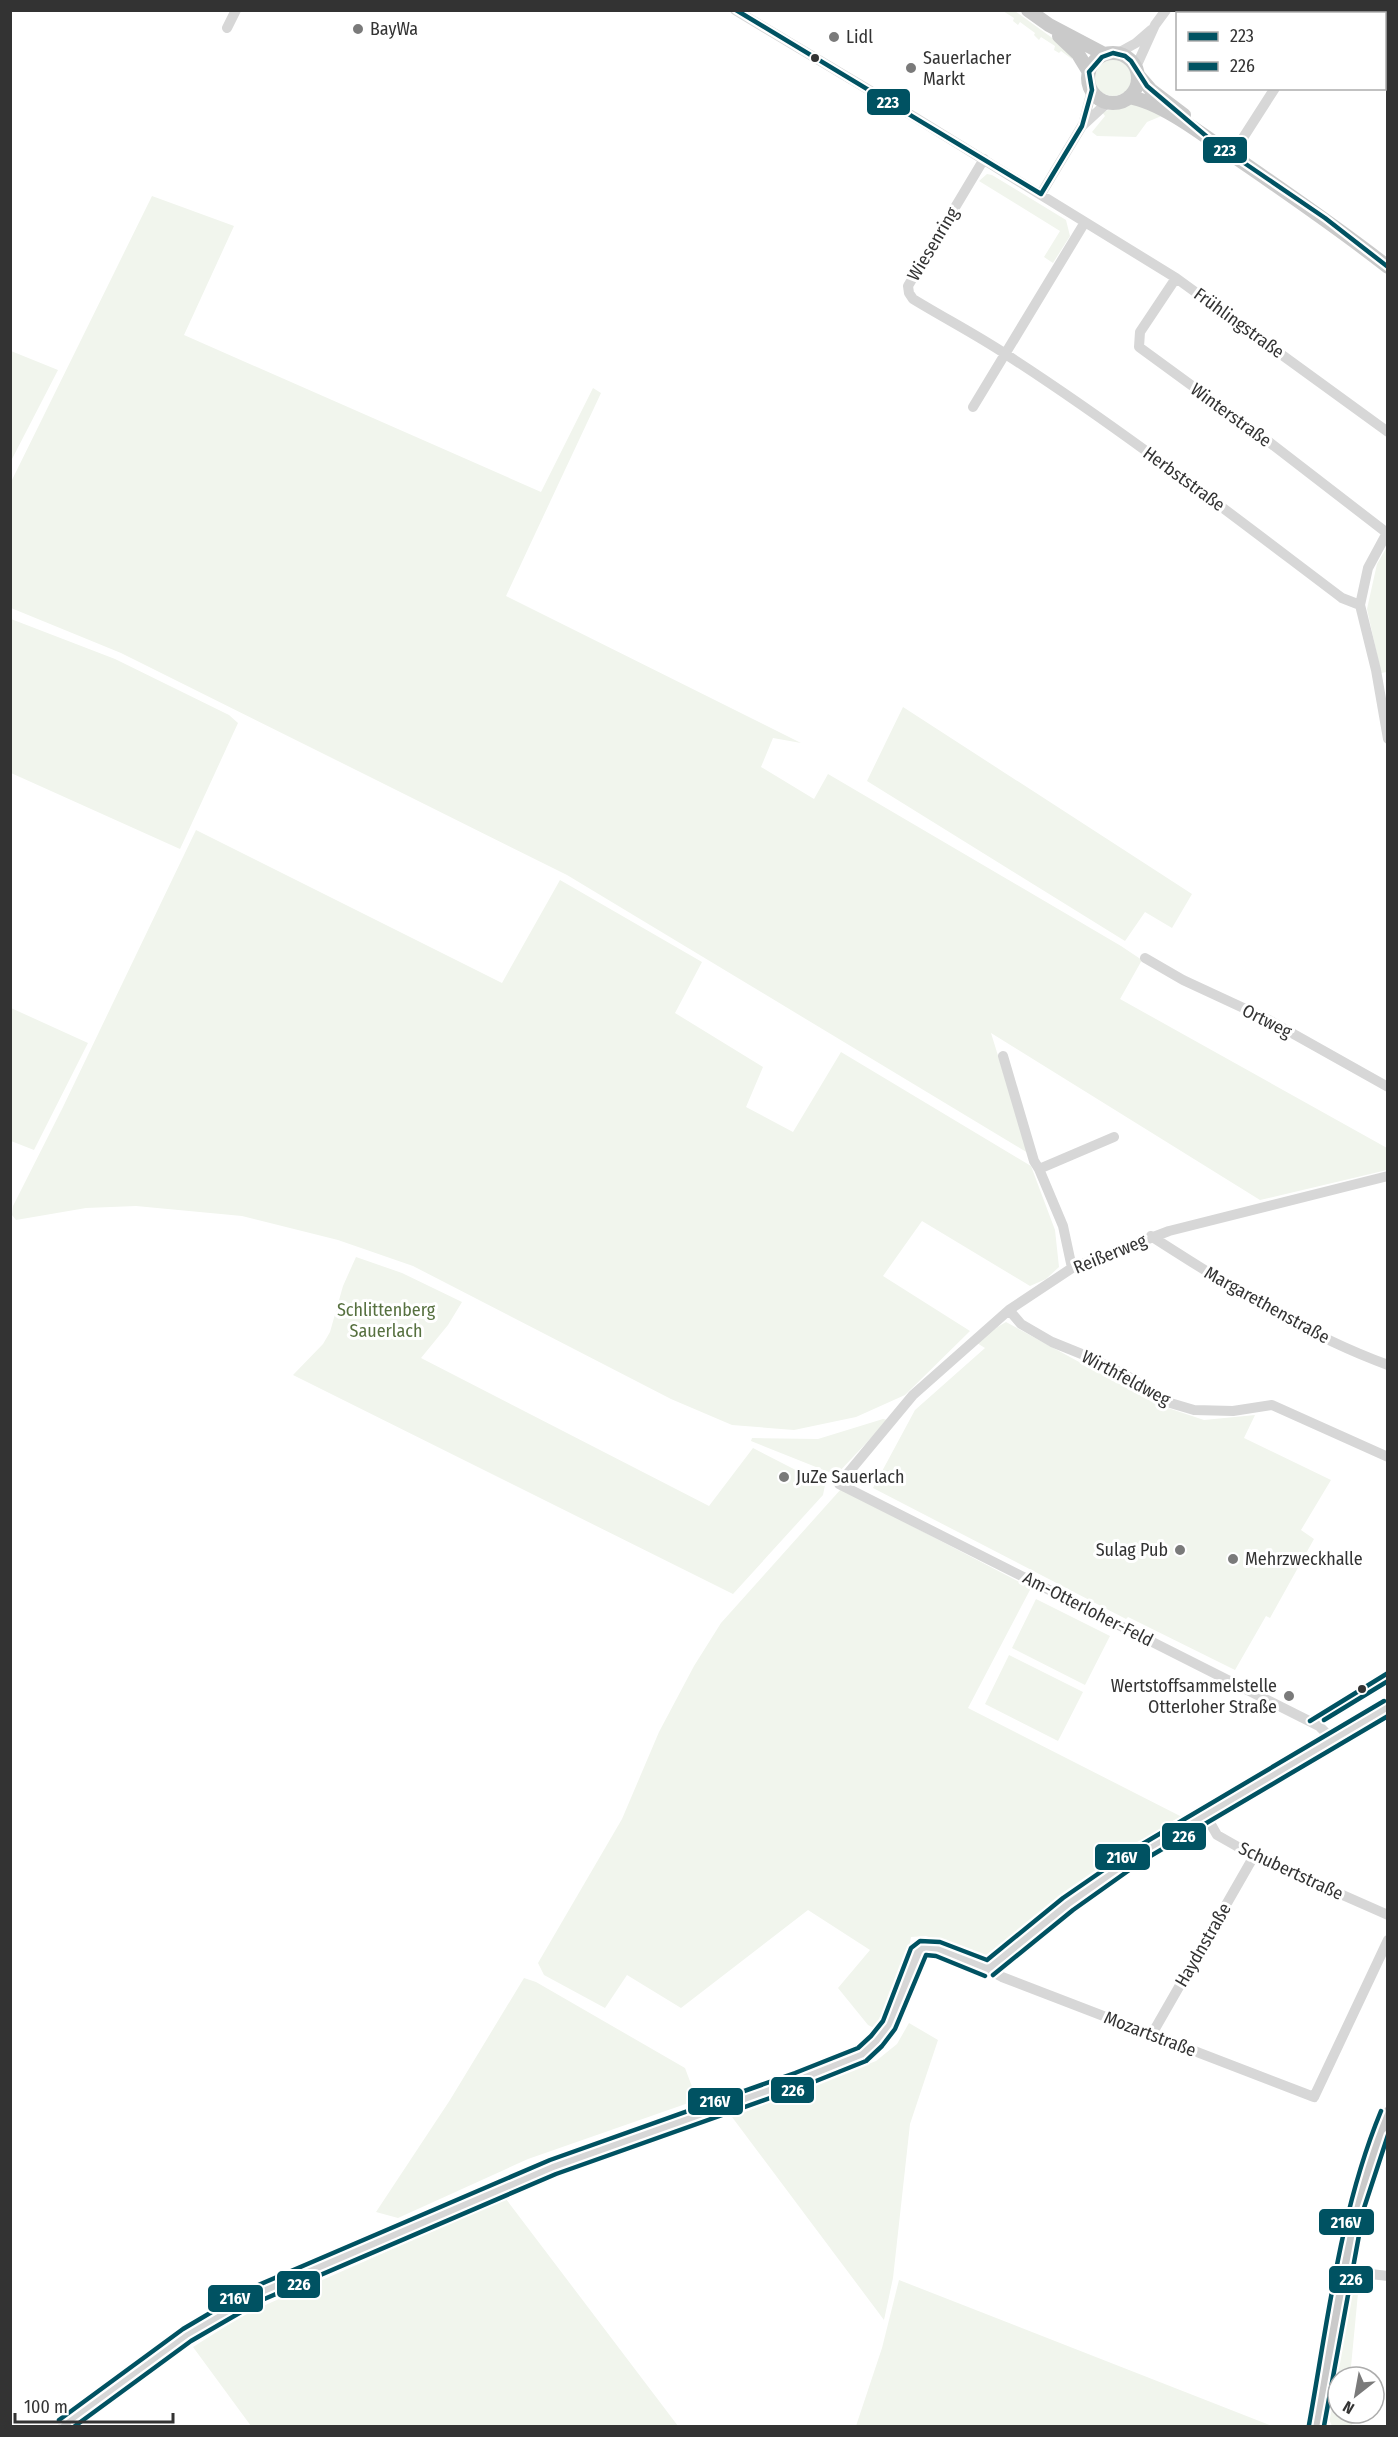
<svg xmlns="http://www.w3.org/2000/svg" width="1398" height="2437" font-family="'Fira Sans Condensed',sans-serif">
<rect width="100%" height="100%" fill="#fff"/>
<!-- green -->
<path fill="#f1f5ed" d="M 1003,11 L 1015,11 L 1073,53 L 1072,59 L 1061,51 L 1059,53 L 1054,50 L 1055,46 L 1041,37 L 1039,40 L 1034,35 L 1035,33 L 1020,22 L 1018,25 L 1013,21 L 1014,18 Z
M1094 77a19 19 0 1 1 38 0a19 19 0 1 1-38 0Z
M 1131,103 L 1164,115 L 1147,122 L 1136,137 L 1097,136 L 1092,132 L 1105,116 L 1102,112 Z
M 987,174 L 992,175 L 1066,220 L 1070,236 L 1053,263 L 1044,257 L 1060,231 L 979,181 Z
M 152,196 L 234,226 L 184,335 L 541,492 L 593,388 L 601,393 L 506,596 L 801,743 L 773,738 L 761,767 L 814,799 L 828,774 L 1121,946 L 1142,960 L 1120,999 L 1387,1148 L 1387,1170 L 1260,1200 L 991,1033 L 1028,1153 L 567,875 L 121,653 L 11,608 L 10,484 Z
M 11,351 L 58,370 L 12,459 L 10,458 Z
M 1387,547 L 1387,672 L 1381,673 L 1367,609 L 1377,564 Z
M 11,619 L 115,659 L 229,715 L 238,723 L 180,849 L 11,773 Z
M 903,707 L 1192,894 L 1172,928 L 1145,912 L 1125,941 L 867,781 Z
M 196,830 L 502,983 L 560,880 L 702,962 L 675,1013 L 763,1067 L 746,1107 L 793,1132 L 841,1052 L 1031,1166 L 1055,1230 L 1059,1267 L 1046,1279 L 1030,1286 L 922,1221 L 883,1276 L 970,1331 L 905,1395 L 856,1417 L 794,1430 L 732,1425 L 671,1399 L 413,1266 L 338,1240 L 242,1216 L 136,1206 L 86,1208 L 16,1220 L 12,1215 L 13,1206 L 63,1107 Z
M 11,1008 L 88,1043 L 34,1150 L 11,1141 Z
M 356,1257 L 402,1273 L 462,1302 L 448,1325 L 421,1358 L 709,1506 L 753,1448 L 825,1485 L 823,1495 L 733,1594 L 293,1375 L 323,1344 L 330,1332 L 343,1286 Z
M 1006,1322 L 1156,1404 L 1204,1420 L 1255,1415 L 1244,1438 L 1331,1480 L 1301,1530 L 1314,1539 L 1270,1618 L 1266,1616 L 1235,1670 L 1128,1617 L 1126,1619 L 873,1488 L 915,1410 L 985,1348 L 977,1343 L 989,1332 Z
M 883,1419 L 888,1420 L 836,1475 L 751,1441 L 752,1438 L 818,1439 Z
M 841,1489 L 1031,1588 L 968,1708 L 1184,1818 L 1147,1841 L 984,1961 L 926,1936 L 911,1937 C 906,1970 895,2001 878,2030 L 868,2025 L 838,1988 L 870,1950 L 808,1910 L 681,2008 L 627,1975 L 605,2008 L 544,1975 L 538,1963 L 622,1819 L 659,1732 L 694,1666 L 721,1623 Z
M 1036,1599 L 1110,1636 L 1085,1685 L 1012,1648 Z
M 1009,1655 L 1083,1692 L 1058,1741 L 985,1704 Z
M 524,1978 L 536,1982 L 685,2068 L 697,2100 L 528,2159 L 398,2218 L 376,2212 L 450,2100 Z
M 909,2023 L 938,2040 L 910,2124 L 893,2278 L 884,2320 L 732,2117 L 876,2061 L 897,2044 Z
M 506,2199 L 678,2426 L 251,2426 L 193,2347 L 245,2314 Z
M 899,2280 L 1272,2426 L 856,2426 L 882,2348 Z
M 1359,2283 L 1350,2377 L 1338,2377 L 1338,2413 L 1351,2413 L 1352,2426 L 1332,2426 L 1327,2415 L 1351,2291 Z"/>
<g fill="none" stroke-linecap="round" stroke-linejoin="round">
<!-- minor -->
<path stroke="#d7d7d7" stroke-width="10" d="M 735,10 L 916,118 L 1176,278 L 1388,432
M 1325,14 L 1327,10
M 227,28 L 236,10
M 1118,53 L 1136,43 L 1151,30
M 1136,67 L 1155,25 L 1166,10
M 1384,71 L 1388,73
M 1083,125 L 1092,90
M 1232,155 L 1275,88
M 984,159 L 908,286 L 909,293 L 913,299 C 944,318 977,335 1007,355 C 1123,430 1232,515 1342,598 L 1360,605
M 1041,194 L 1082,126 L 1108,102
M 1176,278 L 1140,332 L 1139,347 L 1269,442 L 1387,533
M 973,407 L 1085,222
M 1388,531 L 1368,568 L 1360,605 L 1376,670 L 1388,739
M 1145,958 L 1183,980 L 1265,1018 L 1388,1087
M 1003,1056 L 1034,1161 L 1039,1169 L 1063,1226 L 1072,1268
M 1039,1169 L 1114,1137
M 1151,1236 C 1226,1284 1303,1334 1388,1365
M 1009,1310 L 1021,1324 L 1052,1342 L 1089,1357 L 1131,1378 L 1167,1402 L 1194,1410 L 1233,1411 L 1272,1405 L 1388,1457
M 1332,1739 L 1319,1726 L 839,1484 L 913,1395 L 1009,1310 L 1072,1268 L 1169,1231 L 1388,1176
M 1205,1814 L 1217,1835 L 1254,1856 L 1388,1915
M 988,1969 L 1068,1904 L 1138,1855 L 1388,1707
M 1152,2034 L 1254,1856
M 1345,2271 L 1388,2276
M 63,2426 L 187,2335 L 259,2293 L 553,2167 L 798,2080 L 862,2054 L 877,2041 L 889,2025 L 896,2011 L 918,1951 L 924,1947 C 950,1952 979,1964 1002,1977 L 1314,2097 L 1388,1940"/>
<!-- major -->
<path stroke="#cacaca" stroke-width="14" d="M 1028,10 L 1049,25 L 1104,54
M 1059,36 L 1078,54 L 1089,72
M1088 78a25 25 0 1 1 50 0a25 25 0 1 1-50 0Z
M 1138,75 L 1151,90 L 1184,115
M 1129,97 C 1161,102 1205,136 1232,155 C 1284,191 1337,227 1388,267
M 1316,2426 L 1357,2206 L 1375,2145 L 1388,2114"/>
<defs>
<path id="bus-1" d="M 736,10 L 1041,194
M 1092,90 L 1089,72 L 1102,57 L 1113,53 L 1125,56 L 1131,61 L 1147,86 L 1212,141 L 1325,218 L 1388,267
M 1041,194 L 1082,126 L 1092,90
M 1310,1721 L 1388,1673"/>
<path id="bus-2" d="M 1324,1720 L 1388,1681
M 993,1975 L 1073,1910 L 1142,1861 L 1388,1716
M 75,2426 L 191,2341 L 262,2300 L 556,2174 L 801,2087 L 866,2061 L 882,2046 L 895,2029 L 926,1955 L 936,1956 L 985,1976
M 1324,2426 L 1364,2208 L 1388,2135"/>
<path id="bus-3" d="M 59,2420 L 183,2329 L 256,2286 L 550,2160 L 795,2073 L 858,2048 L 871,2036 L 883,2021 L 911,1948 L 920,1941 L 940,1942 L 987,1960 L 1063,1898 L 1134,1849 L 1384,1701
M 1309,2425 C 1328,2320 1340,2210 1381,2111"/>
</defs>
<!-- bus-1 casing -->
<use href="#bus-1" stroke="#fff" stroke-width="9"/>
<!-- bus-2 casing -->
<use href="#bus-2" stroke="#fff" stroke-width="9"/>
<!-- bus-3 casing -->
<use href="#bus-3" stroke="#fff" stroke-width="9"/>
<!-- bus-1 -->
<use href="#bus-1" stroke="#005262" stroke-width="4.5"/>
<!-- bus-2 -->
<use href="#bus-2" stroke="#005262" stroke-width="4.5"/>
<!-- bus-3 -->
<use href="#bus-3" stroke="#005262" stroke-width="4.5"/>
</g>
<!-- markers -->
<g fill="#7a7a7a" stroke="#fff" stroke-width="2">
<circle cx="358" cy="29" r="6"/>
<circle cx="834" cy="37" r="6"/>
<circle cx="911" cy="68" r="6"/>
<circle cx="784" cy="1477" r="6"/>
<circle cx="1180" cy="1550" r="6"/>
<circle cx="1233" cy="1559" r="6"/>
<circle cx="1289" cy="1696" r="6"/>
</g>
<g fill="#333" stroke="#fff" stroke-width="2">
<circle cx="815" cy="58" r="5"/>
<circle cx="1362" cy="1689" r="5"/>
</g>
<g text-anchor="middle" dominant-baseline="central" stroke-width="6" stroke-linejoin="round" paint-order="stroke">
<!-- poi labels -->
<g font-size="18" fill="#333" stroke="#fff" text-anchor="start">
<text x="370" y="29">BayWa</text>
<text x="846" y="37">Lidl</text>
<text x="923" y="58">Sauerlacher<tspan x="923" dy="21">Markt</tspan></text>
<text x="796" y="1477">JuZe Sauerlach</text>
<text x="1168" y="1550" text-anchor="end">Sulag Pub</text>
<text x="1245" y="1559">Mehrzweckhalle</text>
<text x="1277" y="1686" text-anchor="end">Wertstoffsammelstelle<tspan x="1277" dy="21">Otterloher Straße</tspan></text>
</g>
<!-- street labels -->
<g font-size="18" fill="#333" stroke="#fff">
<text transform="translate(933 244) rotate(-59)">Wiesenring</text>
<text transform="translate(1239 323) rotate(36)">Frühlingstraße</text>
<text transform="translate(1231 415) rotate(36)">Winterstraße</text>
<text transform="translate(1184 479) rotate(36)">Herbststraße</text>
<text transform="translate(1267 1021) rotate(27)">Ortweg</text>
<text transform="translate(1110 1254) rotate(-22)">Reißerweg</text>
<text transform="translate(1267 1305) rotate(29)">Margarethenstraße</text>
<text transform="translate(1126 1378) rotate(28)">Wirthfeldweg</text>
<text transform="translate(1088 1609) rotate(27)">Am-Otterloher-Feld</text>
<text transform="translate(1291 1871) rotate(25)">Schubertstraße</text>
<text transform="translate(1203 1945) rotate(-60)">Haydnstraße</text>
<text transform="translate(1150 2034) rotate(21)">Mozartstraße</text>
</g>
<!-- park labels -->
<g font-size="18" fill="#56703f" stroke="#fff">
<text x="386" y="1310">Schlittenberg<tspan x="386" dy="21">Sauerlach</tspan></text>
</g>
</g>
<g stroke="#fff" stroke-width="2">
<rect x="866" y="88" width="45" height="28" rx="6" fill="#005262"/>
<rect x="1202" y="136" width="46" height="28" rx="6" fill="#005262"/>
<rect x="1161" y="1822" width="46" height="29" rx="6" fill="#005262"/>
<rect x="1094" y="1843" width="57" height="28" rx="6" fill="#005262"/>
<rect x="770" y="2076" width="45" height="28" rx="6" fill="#005262"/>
<rect x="687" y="2087" width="57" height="29" rx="6" fill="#005262"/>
<rect x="1318" y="2208" width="57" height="28" rx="6" fill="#005262"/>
<rect x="1328" y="2265" width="46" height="29" rx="6" fill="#005262"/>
<rect x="276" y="2270" width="45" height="29" rx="6" fill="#005262"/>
<rect x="207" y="2284" width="57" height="29" rx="6" fill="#005262"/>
</g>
<g font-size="16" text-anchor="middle" font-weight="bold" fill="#fff">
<text x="888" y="108">223</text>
<text x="1225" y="156">223</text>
<text x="1184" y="1842">226</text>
<text x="1122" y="1863">216V</text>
<text x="793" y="2096">226</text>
<text x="715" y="2107">216V</text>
<text x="1346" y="2228">216V</text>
<text x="1351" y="2285">226</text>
<text x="299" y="2290">226</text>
<text x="235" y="2304">216V</text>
</g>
<!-- border -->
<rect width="1398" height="2437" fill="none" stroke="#333333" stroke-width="24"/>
<!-- legend -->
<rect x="1176" y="12" width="210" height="78" fill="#ffffff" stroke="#adadad" stroke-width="1.5"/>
<rect x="1188" y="32" width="30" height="9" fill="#005262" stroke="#adadad" stroke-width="1.5"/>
<text x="1230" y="42" font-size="18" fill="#333333">223</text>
<rect x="1188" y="62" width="30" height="9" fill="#005262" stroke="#adadad" stroke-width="1.5"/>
<text x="1230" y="72" font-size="18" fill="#333333">226</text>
<!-- north arrow -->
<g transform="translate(1356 2395) rotate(211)"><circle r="28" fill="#ffffff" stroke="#adadad" stroke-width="1.5"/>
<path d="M0-4.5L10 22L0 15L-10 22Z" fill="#7a7a7a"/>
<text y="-9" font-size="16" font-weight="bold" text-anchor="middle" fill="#333333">N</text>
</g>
<!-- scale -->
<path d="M15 2413v9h158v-9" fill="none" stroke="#333333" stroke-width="3"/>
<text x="24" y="2413" font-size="18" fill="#333333" stroke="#ffffff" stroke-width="4.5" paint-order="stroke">100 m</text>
</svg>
